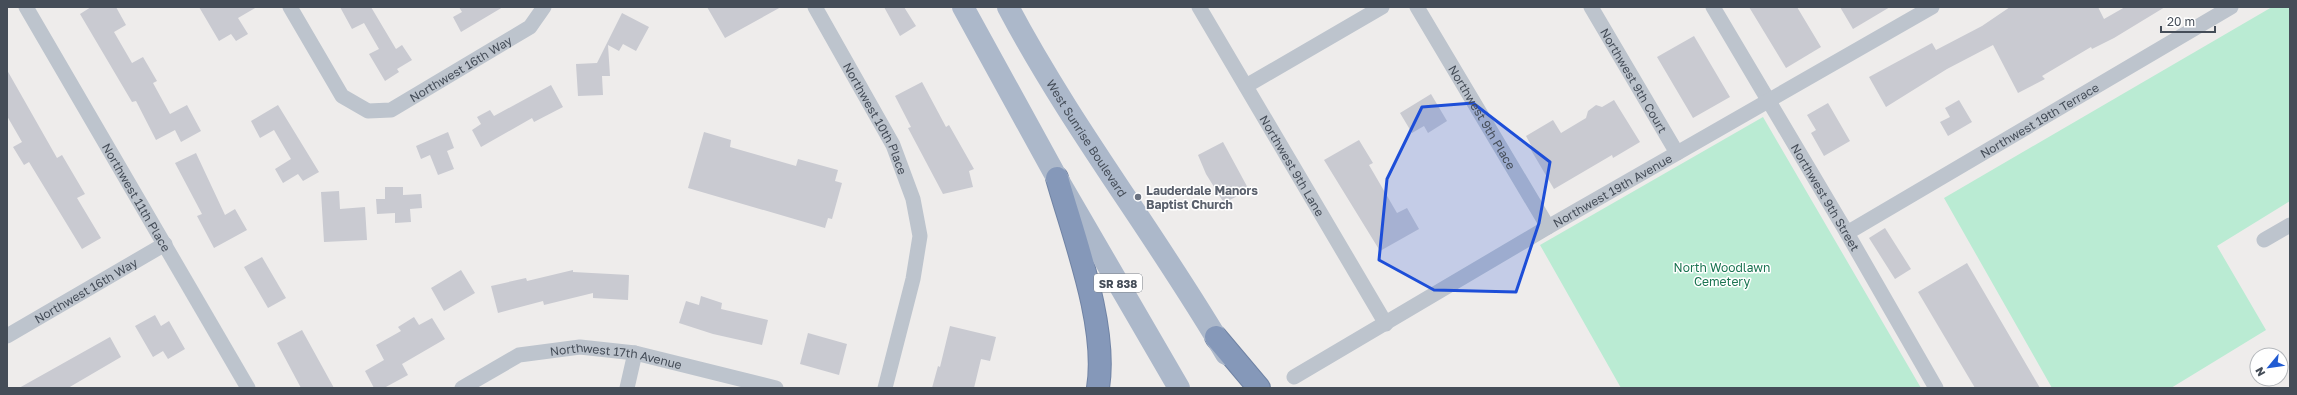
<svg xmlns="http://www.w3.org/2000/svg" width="2297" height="395" font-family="'Golos Text',sans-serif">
<rect width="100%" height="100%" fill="#eeeceb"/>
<!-- green -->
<path fill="#baebd3" d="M 2272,7 L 2290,7 L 2290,201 L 2217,246 L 2266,330 L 2171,388 L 2052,388 L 1944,198 Z
M 1763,117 L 1921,388 L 1621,388 L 1540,245 Z"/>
<!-- building -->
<path fill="#c9cad1" d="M 91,7 L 116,7 L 126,25 L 114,32 L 132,63 L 143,57 L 157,81 L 153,83 L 170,114 L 187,105 L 201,131 L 181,142 L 175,130 L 156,140 L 136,101 L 132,102 L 80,14 Z
M 199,7 L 257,7 L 238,18 L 248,34 L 236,41 L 231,34 L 219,41 Z
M 340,7 L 371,7 L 396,49 L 402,45 L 412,60 L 397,69 L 399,72 L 385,81 L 369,54 L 379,49 L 364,23 L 352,29 Z
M 459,7 L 503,7 L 461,32 L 453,17 L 462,12 Z
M 707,7 L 781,7 L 725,38 Z
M 884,7 L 904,7 L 916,26 L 900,36 Z
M 1749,7 L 1797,7 L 1821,47 L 1786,68 Z
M 1840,7 L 1890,7 L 1853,29 Z
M 2010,7 L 2098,7 L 2104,19 L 2125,7 L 2165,7 L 2114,38 L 2092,49 L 2091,47 L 2042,76 L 2045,79 L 2018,93 L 1993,45 L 1947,69 L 1886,107 L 1869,77 L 1932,43 L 1936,50 L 1982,26 Z
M 622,13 L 649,27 L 636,51 L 623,44 L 619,51 L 608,45 L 610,76 L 602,76 L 603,95 L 578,96 L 576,64 L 597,63 Z
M 1694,36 L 1730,97 L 1693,118 L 1657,57 Z
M 7,70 L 57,158 L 62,155 L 85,194 L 77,198 L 101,238 L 82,249 L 29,162 L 24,165 L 13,147 L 22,142 L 7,116 Z
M 922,82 L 946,127 L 949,125 L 974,169 L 969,171 L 973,187 L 943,194 L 908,128 L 911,127 L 895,96 Z
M 551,85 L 563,107 L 534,122 L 532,118 L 481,147 L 472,130 L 481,124 L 477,117 L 490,110 L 494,116 Z
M 1431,94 L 1447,121 L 1428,133 L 1424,126 L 1412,133 L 1400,113 Z
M 1614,100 L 1640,142 L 1613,158 L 1612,155 L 1554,189 L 1531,150 L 1533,149 L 1526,136 L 1553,120 L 1561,133 L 1586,118 L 1588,111 L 1596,105 L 1602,107 Z
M 1959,100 L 1972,122 L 1948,136 L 1940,122 L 1950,117 L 1945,108 Z
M 1828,103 L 1850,141 L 1824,156 L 1811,133 L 1816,130 L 1807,115 Z
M 278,105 L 319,172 L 303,181 L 298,174 L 283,183 L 275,169 L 291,159 L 274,130 L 260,138 L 251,121 Z
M 448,132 L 454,148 L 447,151 L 454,169 L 438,175 L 430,155 L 421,159 L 416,146 Z
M 704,132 L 731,140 L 730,147 L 796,166 L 798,159 L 838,170 L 835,181 L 842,183 L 832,219 L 828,218 L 825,228 L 688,188 Z
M 1359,140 L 1373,163 L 1369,165 L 1397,213 L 1407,208 L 1419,229 L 1380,251 L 1324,160 Z
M 1223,142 L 1249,190 L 1224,203 L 1206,174 L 1198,155 Z
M 196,153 L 225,215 L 235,209 L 247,230 L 214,248 L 197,216 L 202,214 L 175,163 Z
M 385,187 L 403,187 L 403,195 L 421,194 L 422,208 L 410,209 L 411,222 L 395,223 L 395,213 L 377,214 L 376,199 L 385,199 Z
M 339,191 L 340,209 L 365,207 L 367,240 L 324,242 L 321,192 Z
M 1885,228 L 1911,269 L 1895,279 L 1869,238 Z
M 262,257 L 286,298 L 268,308 L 244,267 Z
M 1967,263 L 2040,388 L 1975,388 L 1918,292 Z
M 461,270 L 475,293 L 444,311 L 431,288 Z
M 573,270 L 573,272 L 629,275 L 628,300 L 593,298 L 593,293 L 544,305 L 543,301 L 498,313 L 491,286 L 526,278 L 527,281 Z
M 701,296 L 722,303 L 721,309 L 768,320 L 762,345 L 713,334 L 679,323 L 686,301 L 699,305 Z
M 155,315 L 161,326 L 169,321 L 185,349 L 168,359 L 163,351 L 153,357 L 135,326 Z
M 414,317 L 419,325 L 432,318 L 445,339 L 402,364 L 408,375 L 384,388 L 374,388 L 365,371 L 384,360 L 376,345 L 401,331 L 398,327 Z
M 950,326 L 996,337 L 990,361 L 981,359 L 974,388 L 932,388 L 938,366 L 940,367 Z
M 302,330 L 334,388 L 301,388 L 277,343 Z
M 808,333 L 847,344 L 839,375 L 800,364 Z
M 110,337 L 121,357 L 68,388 L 19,388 Z"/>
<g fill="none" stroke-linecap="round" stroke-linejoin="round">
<defs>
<path id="motorway" d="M 1057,178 C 1074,238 1108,326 1098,388
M 1216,337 L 1259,388"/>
</defs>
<!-- motorway casing -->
<use href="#motorway" stroke="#7083a4" stroke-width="24"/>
<!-- minor -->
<g stroke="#bdc4cd" stroke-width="15">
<path id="s1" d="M 26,7 L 248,388"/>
<path id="s2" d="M 290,7 L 342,96 L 368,111 L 391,110 L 530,27 L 544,7"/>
<path id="s3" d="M 815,7 L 893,145 L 913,199 L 920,236 L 913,279 L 885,388"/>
<path id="s4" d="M 1199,7 L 1386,324"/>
<path id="s5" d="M 1417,7 L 1548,227"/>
<path id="s6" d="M 1591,7 L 1677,153"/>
<path id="s7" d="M 1713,7 L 1847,233 L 1936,388"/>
<path d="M 1246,86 L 1382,7"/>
<path id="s8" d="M 1847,233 L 2231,7"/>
<path d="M 2264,240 L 2290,225"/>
<path id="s9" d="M 7,336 L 165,244"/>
<path id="s10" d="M 1294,377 L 1548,227 L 1932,7"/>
<path id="s11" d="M 462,388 L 519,355 L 580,347 L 635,353 L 776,388"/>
<path d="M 627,388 L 635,353"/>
</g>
<!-- primary -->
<g stroke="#acb8ca" stroke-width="22">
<path d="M 963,7 L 1057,178 L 1179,388"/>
<path id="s12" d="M 1008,7 C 1072,128 1157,236 1226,354"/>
</g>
<!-- motorway -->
<use href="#motorway" stroke="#8598b9" stroke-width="22"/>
</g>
<!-- marked area -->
<path fill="#1d4ed8" fill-opacity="0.2" stroke="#1d4ed8" stroke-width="3" stroke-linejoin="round" d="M 1473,103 L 1550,162 L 1539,223 L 1516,292 L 1434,290 L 1379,260 L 1387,179 L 1422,107 Z"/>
<!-- markers -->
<circle fill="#6b7280" stroke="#fff" stroke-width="1.5" cx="1138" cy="197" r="4"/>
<g text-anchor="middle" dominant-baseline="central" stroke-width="3" stroke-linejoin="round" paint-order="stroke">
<!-- shield labels -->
<rect fill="#fff" stroke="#7d828a" stroke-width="1" x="1094" y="274" width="48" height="18" rx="3"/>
<g font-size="11" font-weight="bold" fill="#454d58">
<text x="1118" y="283">SR 838</text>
</g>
<!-- street labels -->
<g font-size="12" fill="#454d58" stroke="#fff">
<text stroke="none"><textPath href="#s2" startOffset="237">Northwest 16th Way</textPath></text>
<text stroke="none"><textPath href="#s6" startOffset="85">Northwest 9th Court</textPath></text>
<text stroke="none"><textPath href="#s5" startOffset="128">Northwest 9th Place</textPath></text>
<text stroke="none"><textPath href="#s3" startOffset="127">Northwest 10th Place</textPath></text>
<text stroke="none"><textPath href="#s8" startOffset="223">Northwest 19th Terrace</textPath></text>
<text stroke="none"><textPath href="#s12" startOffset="153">West Sunrise Boulevard</textPath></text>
<text stroke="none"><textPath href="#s4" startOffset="184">Northwest 9th Lane</textPath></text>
<text stroke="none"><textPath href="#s10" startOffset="369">Northwest 19th Avenue</textPath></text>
<text stroke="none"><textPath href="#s1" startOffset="220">Northwest 11th Place</textPath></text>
<text stroke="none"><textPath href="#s7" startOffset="221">Northwest 9th Street</textPath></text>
<text stroke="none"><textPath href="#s9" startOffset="91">Northwest 16th Way</textPath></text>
<text stroke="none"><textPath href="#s11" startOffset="164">Northwest 17th Avenue</textPath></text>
</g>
<!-- worship labels -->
<g font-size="12" font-weight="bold" fill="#5b616d" stroke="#fff" text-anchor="start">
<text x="1146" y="190">Lauderdale Manors<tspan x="1146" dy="14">Baptist Church</tspan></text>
</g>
<!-- park labels -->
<g font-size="12" fill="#1a7451" stroke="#fff">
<text x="1722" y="267">North Woodlawn<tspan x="1722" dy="14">Cemetery</tspan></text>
</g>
</g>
<!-- border -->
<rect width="2297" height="395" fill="none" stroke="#454d58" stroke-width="16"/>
<!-- north arrow -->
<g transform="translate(2269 367) rotate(241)"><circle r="19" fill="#ffffff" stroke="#b5b8bc"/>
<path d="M0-3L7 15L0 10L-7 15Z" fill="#215bd2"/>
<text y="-6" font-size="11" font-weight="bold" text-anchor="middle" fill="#454d58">N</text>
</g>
<!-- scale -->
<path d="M2161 26v6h54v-6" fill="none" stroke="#454d58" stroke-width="2"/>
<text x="2167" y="26" font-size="12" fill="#454d58" stroke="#ffffff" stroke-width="3" paint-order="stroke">20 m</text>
</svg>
